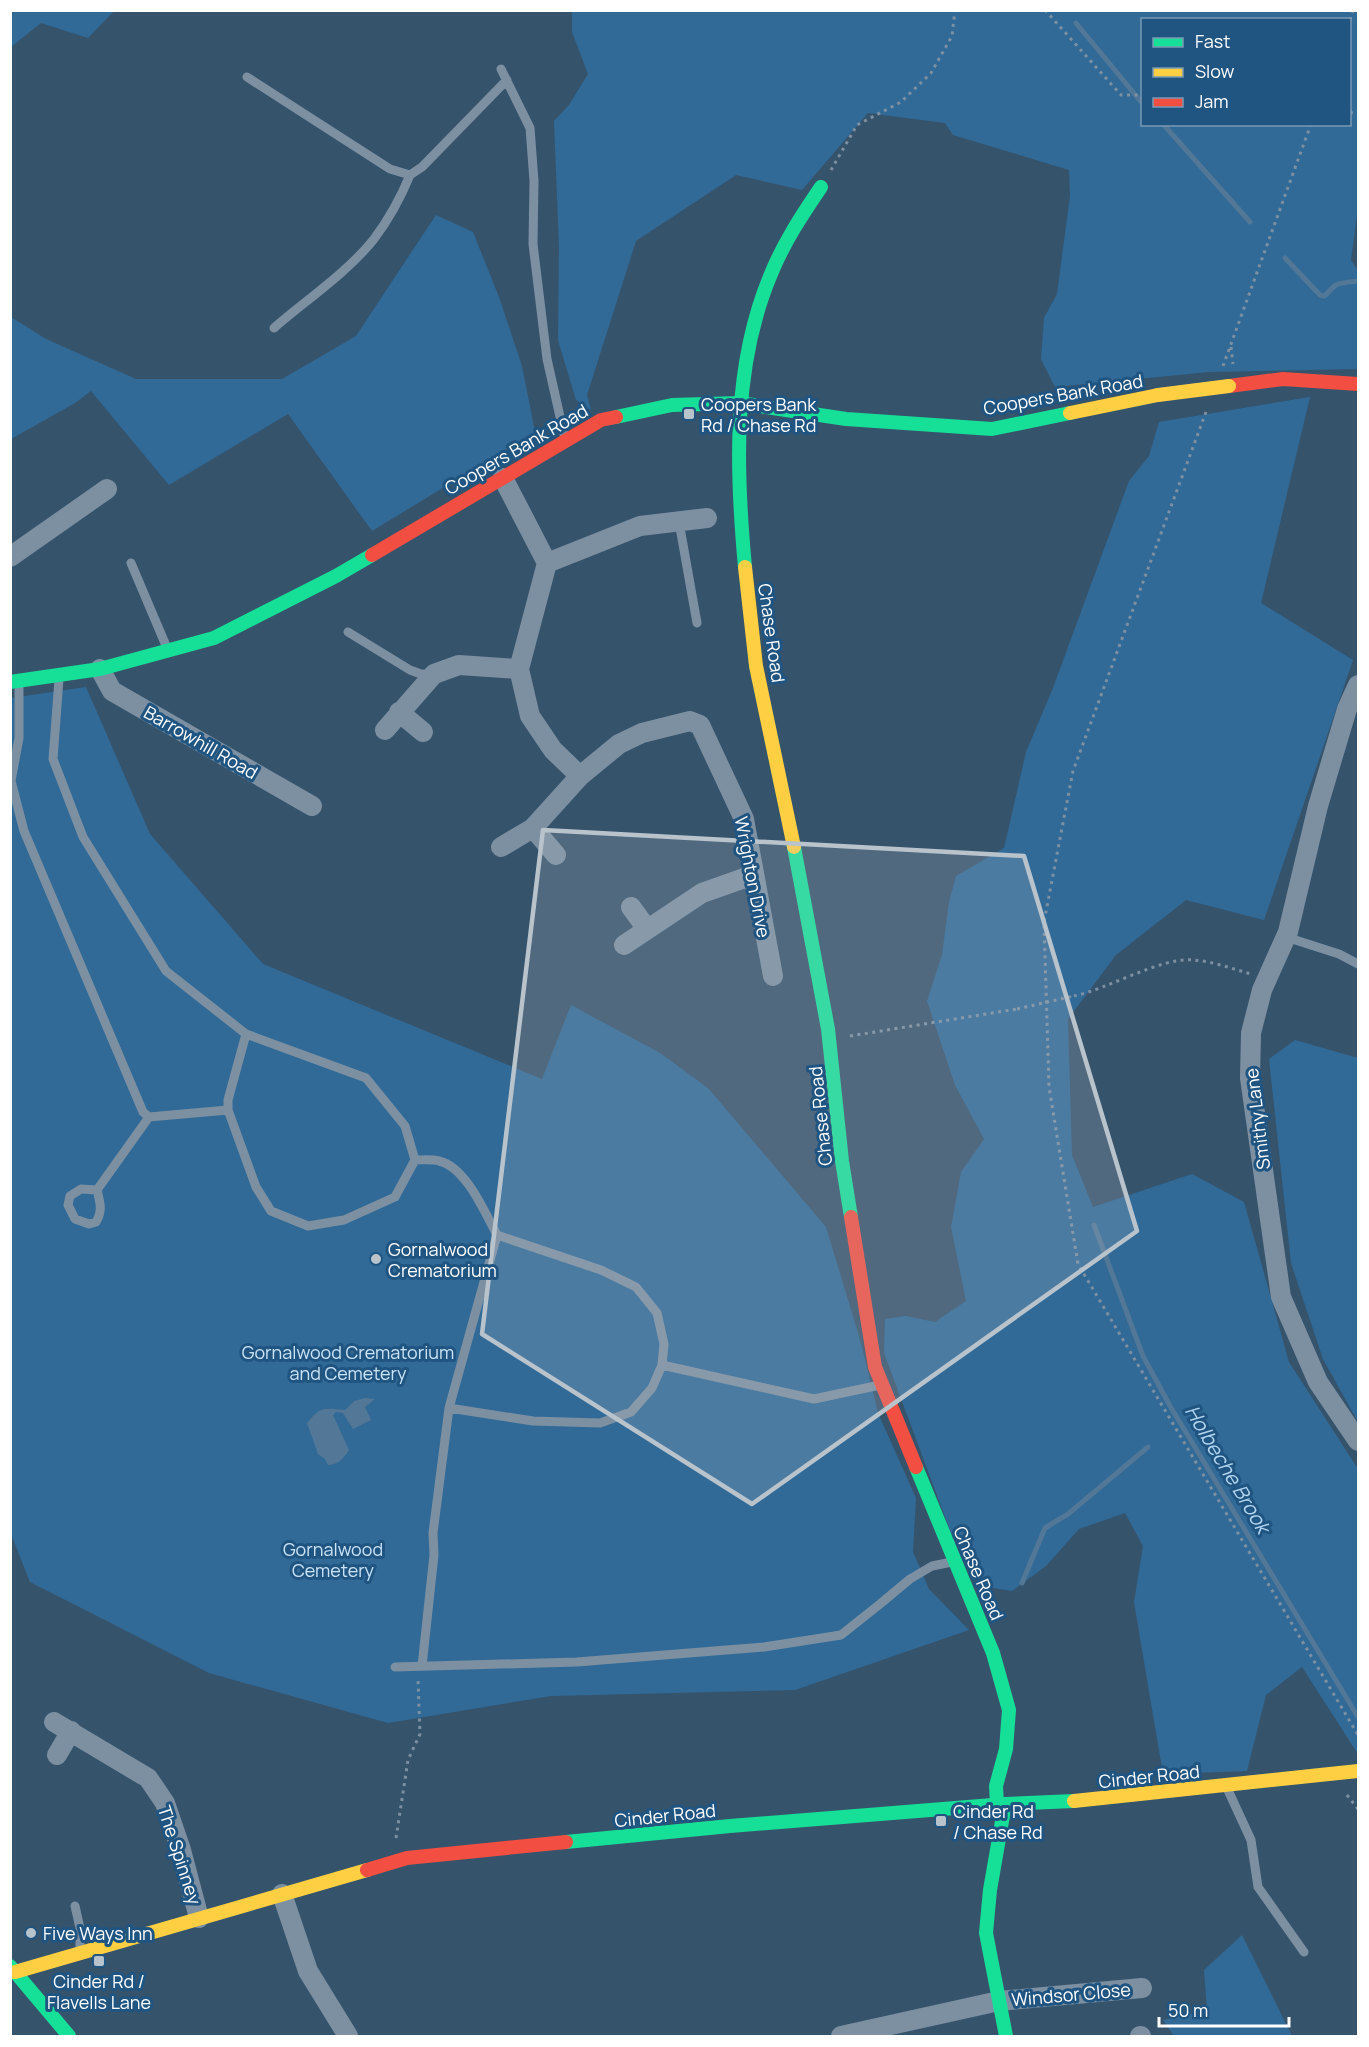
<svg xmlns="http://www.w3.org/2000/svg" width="1369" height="2047" font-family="Manrope,sans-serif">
<rect width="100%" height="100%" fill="#36536c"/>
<!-- green -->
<path fill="#316a97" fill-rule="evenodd" d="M 10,11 L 11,10 L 114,11 L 88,38 L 41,23 L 11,47 Z
M 572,11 L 1358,11 L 1358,207 L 1351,260 L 1358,271 L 1358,369 L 1209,372 L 1055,387 L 1041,359 L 1044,318 L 1057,294 L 1070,196 L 1069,170 L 953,135 L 945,123 L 868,113 L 802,190 L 736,175 L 636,241 L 587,395 L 591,410 L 576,400 L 558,340 L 559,246 L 554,121 L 569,105 L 588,74 L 572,32 ZM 1142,20 L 1350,20 L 1350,124 L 1142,124 Z
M 436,215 L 473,232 L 499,297 L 522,366 L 535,432 L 372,531 L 288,414 L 169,485 L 91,391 L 75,403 L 11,439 L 11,317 L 46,339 L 136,379 L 282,379 L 356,336 Z
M 1310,397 L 1261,603 L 1353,660 L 1264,920 L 1186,900 L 1116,955 L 1068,1019 L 1072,1155 L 1093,1207 L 1192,1174 L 1244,1202 L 1289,1362 L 1358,1469 L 1358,1754 L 1302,1667 L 1266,1695 L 1247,1771 L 1163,1774 L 1134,1602 L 1143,1546 L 1125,1513 L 1079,1529 L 1046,1566 L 1012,1591 L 986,1587 L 951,1533 L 884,1353 L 885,1319 L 906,1316 L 935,1322 L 966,1301 L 951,1227 L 961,1172 L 984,1139 L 955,1085 L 927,1001 L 942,955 L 949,902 L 956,876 L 1004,848 L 1026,752 L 1053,688 L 1129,481 L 1149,456 L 1159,422 Z
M 86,687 L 150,834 L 263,964 L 542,1079 L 571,1005 L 660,1053 L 708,1088 L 826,1227 L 861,1343 L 878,1413 L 916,1498 L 913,1552 L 929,1589 L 969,1630 L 795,1690 L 551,1696 L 388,1723 L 209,1673 L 30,1582 L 11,1534 L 11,698 Z
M 1295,1040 L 1358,1058 L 1358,1422 L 1323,1359 L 1291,1263 L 1269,1059 Z
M 1242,1935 L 1292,2036 L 1174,2036 L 1163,2020 L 1207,2010 L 1204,1970 Z"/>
<!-- water -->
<path fill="#527797" d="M 365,1398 L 375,1399 L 365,1407 L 371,1420 L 353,1429 L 343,1413 L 336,1412 L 333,1415 L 349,1450 C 344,1458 338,1465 328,1465 L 325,1459 L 318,1454 L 307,1423 C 320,1406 325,1408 345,1410 L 354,1401 Z"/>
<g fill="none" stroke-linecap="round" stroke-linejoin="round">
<!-- stream -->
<path stroke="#527797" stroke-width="5" d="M 1076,23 L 1142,103
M 1163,124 L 1250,222
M 1285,258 L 1320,295 L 1324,296 C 1329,293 1331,288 1336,285 C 1342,282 1352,282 1358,281
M 1094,1225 L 1143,1356 L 1170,1406 L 1358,1717
M 1022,1583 L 1045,1528 L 1068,1514 L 1148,1447"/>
<!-- path -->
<path stroke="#7c90a2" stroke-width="3" stroke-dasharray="3 4.5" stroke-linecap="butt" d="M 1045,10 L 1121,95 L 1142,95
M 1350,20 L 1353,10
M 1350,112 L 1358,115
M 831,170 L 857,125 L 901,102 L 931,73 L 952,36 L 955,10
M 1231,347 L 1233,364
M 1223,366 L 1311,124
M 1206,412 L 1073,771 L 1044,922 L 1049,1087 L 1078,1264 L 1358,1735
M 1074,996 C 1108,989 1161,957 1193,960 C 1212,961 1233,969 1251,974
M 850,1036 L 1017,1009
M 1347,1795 L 1358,1809
M 396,1838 L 408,1760 L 420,1734 L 418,1680"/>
<!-- lane -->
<path stroke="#7c90a2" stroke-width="9" d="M 501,69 L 530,128 L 534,181 L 533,244 L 547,359 L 565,439
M 247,77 L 390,169 L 410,175 L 422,167 L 507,80
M 274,328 C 306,300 348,272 374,239 C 389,219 401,197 410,175
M 679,522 L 697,623
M 131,563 L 167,648
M 348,632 L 410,670 L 421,674 L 431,674
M 59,679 L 53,759 L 83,837 L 166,971 L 246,1034 L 366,1078 L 405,1126 L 415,1160 L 395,1197 L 344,1220 L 308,1226 L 271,1211 L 256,1187 L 228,1110 L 228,1100 L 246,1034
M 19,684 L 19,738 L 11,781 L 24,831 L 143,1112 L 149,1117
M 1286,937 L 1339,954 L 1358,964
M 415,1160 C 423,1160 432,1159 439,1161 C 466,1167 485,1213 497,1235 L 601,1270 L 636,1287 L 657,1313 L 664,1344 L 662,1365 L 652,1388 L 631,1412 L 600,1423 L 533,1421 L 449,1408 L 497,1235
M 97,1190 L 81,1189 L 70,1196 L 68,1205 L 75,1219 L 89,1224 L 96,1222 C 103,1211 100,1202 97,1190 L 149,1117 L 228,1110
M 662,1365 L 814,1399 L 880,1385
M 422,1666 L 434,1555 L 433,1533 L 449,1408
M 395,1667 L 577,1662 L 764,1647 L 841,1635 L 880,1604 L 910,1579 L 932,1566 L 952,1562
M 1227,1788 L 1251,1840 L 1258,1887 L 1304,1952
M 75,1906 L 80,1928 L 80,1951"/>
<!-- street -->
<path stroke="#7c90a2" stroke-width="20" d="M 503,478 L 547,563 L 519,669 L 530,716 L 553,750 L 580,776
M 10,557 L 107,489
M 547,563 L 640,526 L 707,518
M 100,669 L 112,691 L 312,806
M 1358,685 L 1347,709 L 1318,806 L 1288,932 L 1262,990 L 1251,1033 L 1250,1078 L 1281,1297 L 1318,1382 L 1358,1441
M 399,712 L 423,732
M 385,730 L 434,674 L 459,665 L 519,669
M 533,828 L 556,855
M 501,847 L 533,828 L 580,776 L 619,744 L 642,733 L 690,721 L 700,725 L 744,819 L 773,976
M 631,907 L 647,929
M 624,945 L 702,893 L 753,875
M 54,1722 L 148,1778 L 165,1803 L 181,1850 L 199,1918
M 57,1755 L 71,1731
M 282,1894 L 308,1971 L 348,2036
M 841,2036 L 999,2001 L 1142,1988
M 1140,2036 L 1141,2036"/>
<!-- fast -->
<path stroke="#16e098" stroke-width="14" d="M 616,417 L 672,405 L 740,403 L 846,419 L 992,429 L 1070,413
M 745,567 C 736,470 732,366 771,274 C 784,242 802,215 821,187
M 10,682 L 100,669 L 214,638 L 336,576 L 372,555
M 794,847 L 828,1029 L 842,1161 L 851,1217
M 916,1467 L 993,1653 L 1009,1710 L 1006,1749 L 996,1786 L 997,1804
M 1005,1804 L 990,1890 L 986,1933 L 1006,2036
M 566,1842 L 730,1826 L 1005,1804 L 1074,1801
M 10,1966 L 69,2036"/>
<!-- slow -->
<path stroke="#ffcf43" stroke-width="14" d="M 1070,413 L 1158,395
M 745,567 L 756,666 L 794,847
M 1074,1801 L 1358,1771
M 15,1972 L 367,1870"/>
<!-- jam -->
<path stroke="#f24e42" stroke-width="14" d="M 1229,386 L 1283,379 L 1358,384
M 372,555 L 601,420 L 616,417
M 851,1217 L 875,1367 L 916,1467
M 367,1870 L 407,1858 L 566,1842"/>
<!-- path-bridge -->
<path stroke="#7c90a2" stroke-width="3" stroke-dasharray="3 4.5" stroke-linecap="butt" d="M 1017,1009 L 1074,996"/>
<!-- slow-bridge -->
<path stroke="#ffcf43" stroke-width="14" d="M 1158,395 L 1229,386"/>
</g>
<!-- marked area -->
<path fill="#b9c3cc" fill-opacity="0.2" stroke="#b9c3cc" stroke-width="4.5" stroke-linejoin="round" d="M 543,830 L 1024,856 L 1137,1231 L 752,1504 L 482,1334 Z"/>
<!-- markers -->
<g fill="#b9c3cc" stroke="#205582" stroke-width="2">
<rect x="683" y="408" width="12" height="12" rx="3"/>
<circle cx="376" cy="1259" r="6"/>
<rect x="935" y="1815" width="12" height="12" rx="3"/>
<circle cx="31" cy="1933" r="6"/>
<rect x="93" y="1955" width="12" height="12" rx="3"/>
</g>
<g text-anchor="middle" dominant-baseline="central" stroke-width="6" stroke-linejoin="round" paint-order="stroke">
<!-- street labels -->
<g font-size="18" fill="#fff" stroke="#205582">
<text transform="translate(1063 394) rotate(-10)">Coopers Bank Road</text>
<text transform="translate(516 449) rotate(-30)">Coopers Bank Road</text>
<text transform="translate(772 633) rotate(82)">Chase Road</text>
<text transform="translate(201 742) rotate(30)">Barrowhill Road</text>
<text transform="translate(753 877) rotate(79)">Wrighton Drive</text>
<text transform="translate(820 1116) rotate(-96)">Chase Road</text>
<text transform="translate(1257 1119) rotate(-97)">Smithy Lane</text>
<text transform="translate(979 1573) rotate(67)">Chase Road</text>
<text transform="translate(1149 1776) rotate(-6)">Cinder Road</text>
<text transform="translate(665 1815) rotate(-6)">Cinder Road</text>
<text transform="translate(180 1855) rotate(72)">The Spinney</text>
<text transform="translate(1071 1994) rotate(-5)">Windsor Close</text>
</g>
<!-- poi labels -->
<g font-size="18" fill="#fff" stroke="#205582" text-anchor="start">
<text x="701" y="404">Coopers Bank<tspan x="701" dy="21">Rd / Chase Rd</tspan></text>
<text x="388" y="1249">Gornalwood<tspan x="388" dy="21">Crematorium</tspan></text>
<text x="953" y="1811">Cinder Rd<tspan x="953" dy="21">/ Chase Rd</tspan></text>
<text x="43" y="1933">Five Ways Inn</text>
<text x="99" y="1981" text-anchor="middle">Cinder Rd /<tspan x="99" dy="21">Flavells Lane</tspan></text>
</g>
<!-- park labels -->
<g font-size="18" fill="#cae3f6" stroke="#205582">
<text x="348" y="1352">Gornalwood Crematorium<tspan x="348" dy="21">and Cemetery</tspan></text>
<text x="333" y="1549">Gornalwood<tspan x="333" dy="21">Cemetery</tspan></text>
</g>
<!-- water labels -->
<g font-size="20" font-style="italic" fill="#b2d5f0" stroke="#205582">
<text transform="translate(1228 1469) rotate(59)">Holbeche Brook</text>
</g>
</g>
<!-- border -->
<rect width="1369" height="2047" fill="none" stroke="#ffffff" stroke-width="24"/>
<!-- legend -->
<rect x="1141" y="18" width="210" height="108" fill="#205582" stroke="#7999b4" stroke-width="1.5"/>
<rect x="1153" y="38" width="30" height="9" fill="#16e098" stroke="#7999b4" stroke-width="1.5"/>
<text x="1195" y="48" font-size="18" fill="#ffffff">Fast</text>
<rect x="1153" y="68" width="30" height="9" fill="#ffcf43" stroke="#7999b4" stroke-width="1.5"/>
<text x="1195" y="78" font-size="18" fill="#ffffff">Slow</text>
<rect x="1153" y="98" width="30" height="9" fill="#f24e42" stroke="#7999b4" stroke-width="1.5"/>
<text x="1195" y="108" font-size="18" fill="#ffffff">Jam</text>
<!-- scale -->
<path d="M1159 2017v9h130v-9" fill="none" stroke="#ffffff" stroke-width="3"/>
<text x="1168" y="2017" font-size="18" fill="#ffffff" stroke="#205582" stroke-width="4.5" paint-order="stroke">50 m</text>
</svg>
